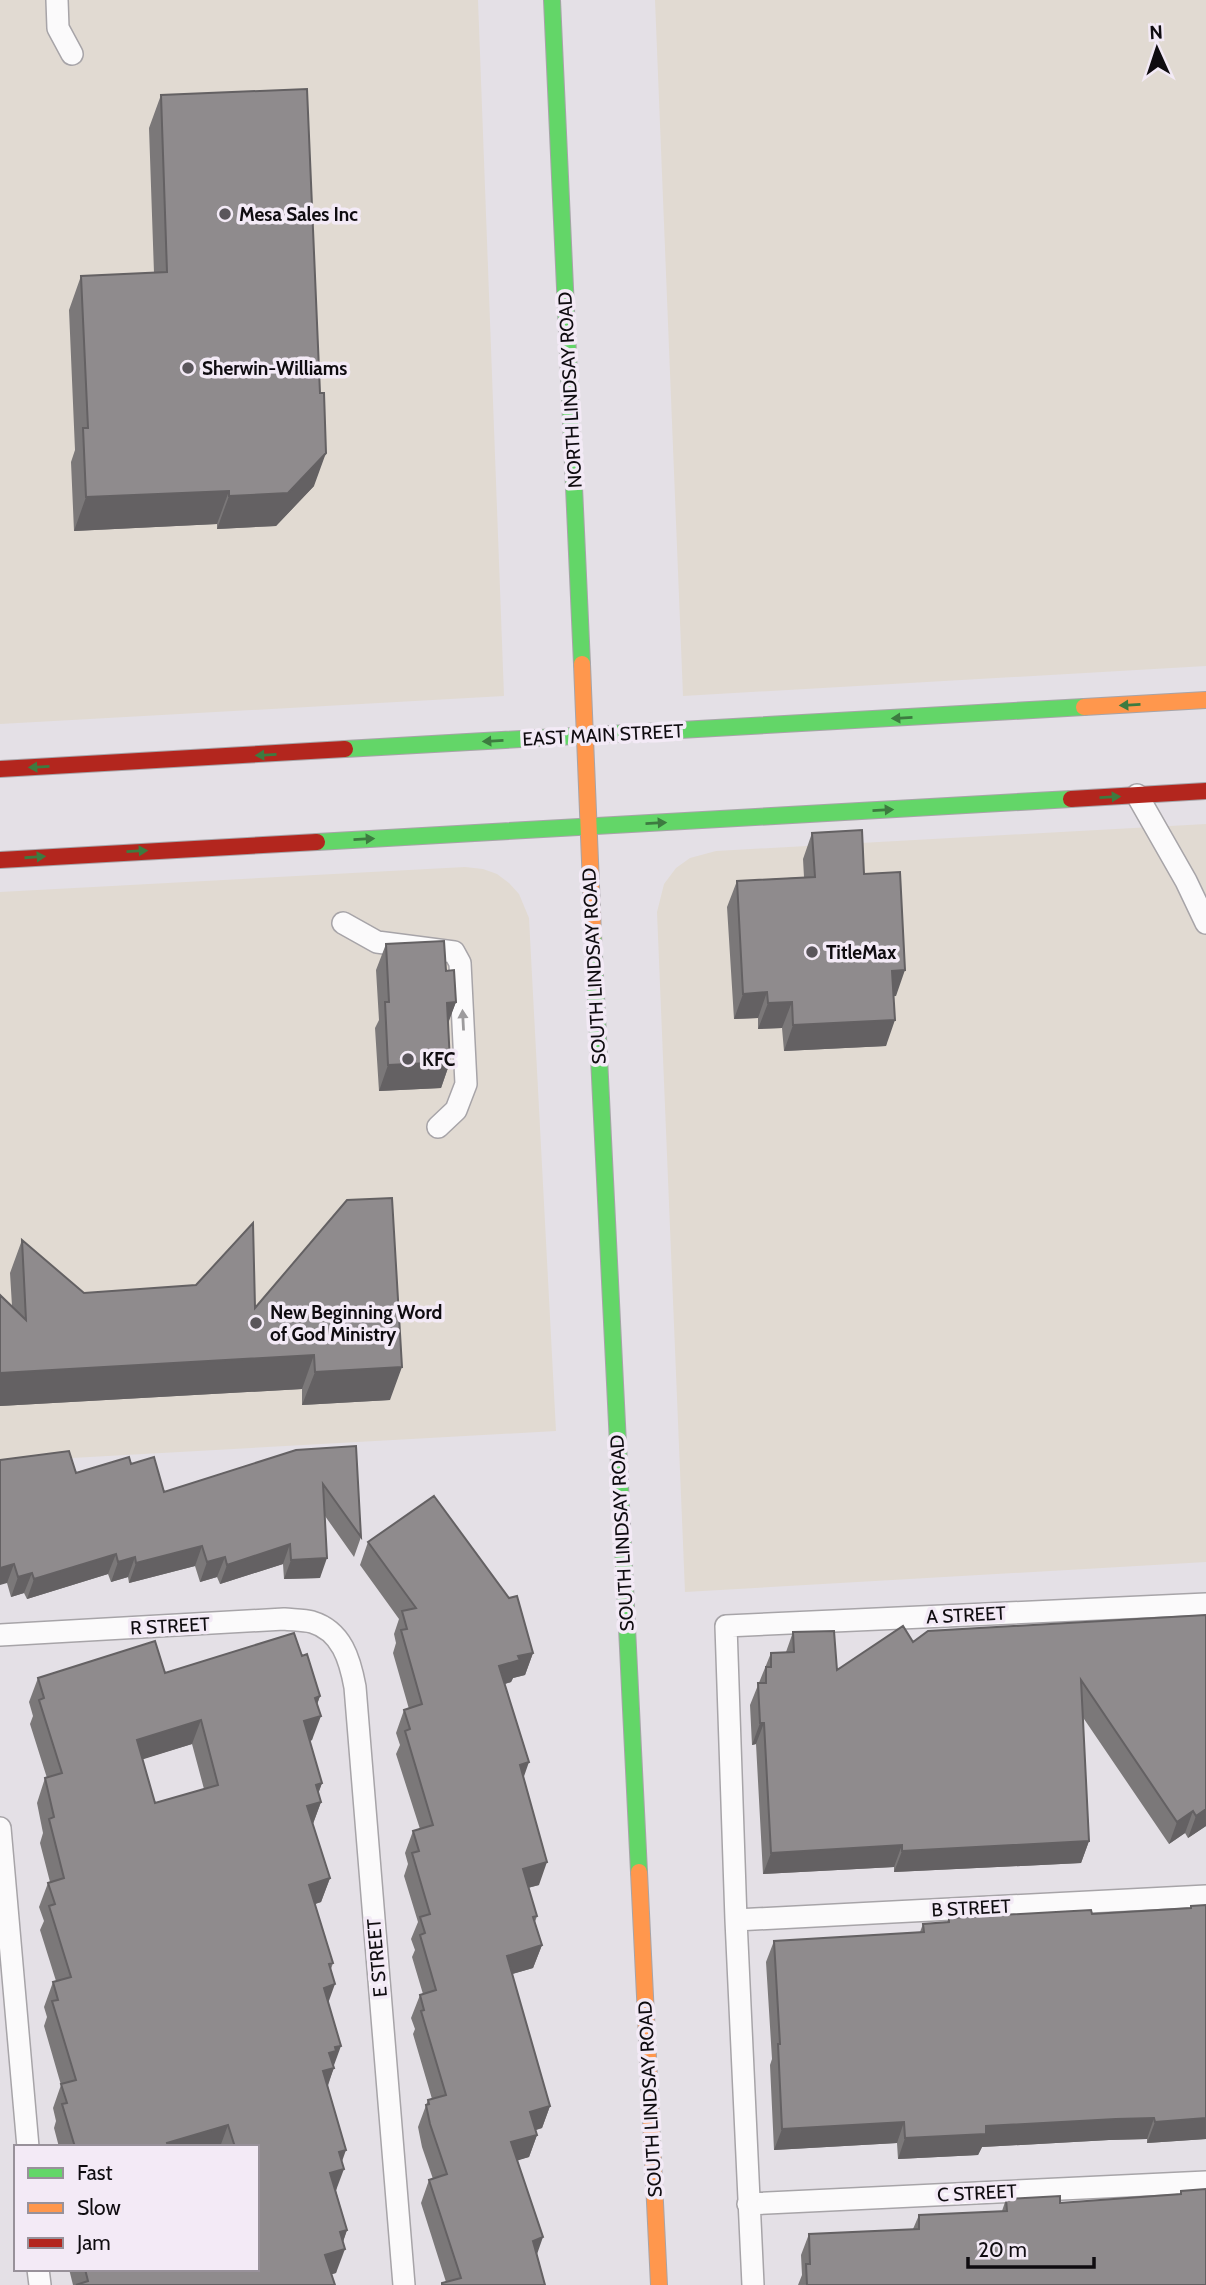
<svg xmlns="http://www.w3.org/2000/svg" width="1206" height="2285" font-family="Cabin,sans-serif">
<rect width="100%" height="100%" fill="#e4e0e6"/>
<!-- commercial -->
<path fill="#e1dad2" d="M 0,0 L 478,0 L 504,696 L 0,724 Z
M 655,0 L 1206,0 L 1206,666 L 683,696 Z
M 1206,824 L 1206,1562 L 685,1592 L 657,912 L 664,884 L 676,868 L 690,858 L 716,851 Z
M 465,867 L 483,869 L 497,874 L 509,883 L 519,894 L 529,918 L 556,1431 L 0,1462 L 0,892 Z"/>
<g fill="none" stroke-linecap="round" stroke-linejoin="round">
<defs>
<path id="lane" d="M 57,0 L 58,28 L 72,54
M 1137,795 L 1186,881 L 1206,923
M 343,923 L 377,942 L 454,952 L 460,963 L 466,1084 L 456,1110 L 438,1127
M 0,1635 L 284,1619 C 293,1620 304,1620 312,1622 C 342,1631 350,1660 355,1687 L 404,2285
M 0,1828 L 28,2147
M 736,1920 L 1206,1896
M 748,2204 L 1206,2182
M 38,2269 L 40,2285
M 753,2285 L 736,1920 L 726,1626 L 1206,1604"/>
<path id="fast" d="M 552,0 L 582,664
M 345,749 L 1084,707
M 317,842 L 1071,799
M 593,935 L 639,1872"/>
<path id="slow" d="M 582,664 L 593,935
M 1084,707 L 1206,700
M 639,1872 L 659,2285"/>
<path id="jam" d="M 0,769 L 345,749
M 1071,799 L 1206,791
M 0,860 L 317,842"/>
</defs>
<!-- lane casing -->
<use href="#lane" stroke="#a7a4a8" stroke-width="24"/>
<!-- fast casing -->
<use href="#fast" stroke="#a7a4a8" stroke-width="18"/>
<!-- slow casing -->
<use href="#slow" stroke="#a7a4a8" stroke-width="18"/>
<!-- jam casing -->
<use href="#jam" stroke="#a7a4a8" stroke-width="18"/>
<!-- lane -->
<use href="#lane" stroke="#fbfafb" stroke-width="21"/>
<!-- fast -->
<use href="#fast" stroke="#63d668" stroke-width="16"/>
<!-- slow -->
<use href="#slow" stroke="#ff974d" stroke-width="16"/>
<!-- jam -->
<use href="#jam" stroke="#b3261e" stroke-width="16"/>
</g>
<!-- wall -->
<path fill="#7b7879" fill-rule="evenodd" d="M 161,95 L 314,486 L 276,526 L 217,529 L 217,524 L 74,531 L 71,462 L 75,450 L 69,310 L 81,276 L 154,273 L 149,128 Z
M 812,833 L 864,874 L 896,996 L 894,996 L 886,1046 L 784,1051 L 782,1028 L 758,1029 L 758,1018 L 734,1019 L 727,907 L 737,881 L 804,877 L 803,859 Z
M 386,944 L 446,971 L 456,1002 L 448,1022 L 450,1062 L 441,1088 L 379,1091 L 375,1028 L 379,1020 L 376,970 Z
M 22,1240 L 84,1293 L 255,1308 L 390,1400 L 302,1405 L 302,1389 L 0,1406 L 0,1295 L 12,1306 L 10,1273 Z
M 356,1446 L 361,1537 L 354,1557 L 325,1516 L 320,1578 L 284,1579 L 283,1564 L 220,1584 L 217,1577 L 200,1582 L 195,1566 L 129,1583 L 128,1577 L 111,1582 L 108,1574 L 27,1599 L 24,1593 L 11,1597 L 7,1583 L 0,1460 L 76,1473 L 131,1464 L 164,1492 Z
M 368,1542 L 533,1653 L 525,1675 L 513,1678 L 511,1682 L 505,1684 L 523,1778 L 539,1885 L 528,1888 L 537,1916 L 535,1922 L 542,1945 L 533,1968 L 512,1974 L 550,2106 L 542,2128 L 536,2130 L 537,2135 L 529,2157 L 517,2160 L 537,2254 L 545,2285 L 441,2285 L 442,2283 L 446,2282 L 421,2203 L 429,2180 L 433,2179 L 422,2147 L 418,2127 L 428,2100 L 432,2099 L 413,2034 L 415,2029 L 411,2018 L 420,1995 L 423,1994 L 412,1957 L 415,1950 L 411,1939 L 418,1922 L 404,1876 L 408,1864 L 405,1853 L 413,1831 L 420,1829 L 396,1754 L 400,1745 L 396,1733 L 404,1710 L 409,1709 L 393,1653 L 396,1643 L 394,1634 L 399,1619 L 360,1565 Z
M 1206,1615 L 1206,1826 L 1188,1838 L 1185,1833 L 1169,1844 L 1082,1716 L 1089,1841 L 1081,1863 L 894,1872 L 894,1867 L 763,1874 L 756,1744 L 752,1745 L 750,1705 L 771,1653 L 786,1652 L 793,1632 L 837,1670 L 913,1642 Z
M 302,1656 L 320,1696 L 317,1704 L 312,1740 L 310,1741 L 322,1783 L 318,1793 L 321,1802 L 313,1824 L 330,1878 L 321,1902 L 315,1904 L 333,1963 L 331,1969 L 328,2003 L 334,2066 L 328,2086 L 342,2162 L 336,2191 L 347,2230 L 343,2242 L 336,2273 L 331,2274 L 335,2285 L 73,2285 L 69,2269 L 257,2269 L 257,2147 L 59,2147 L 54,2128 L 56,2121 L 53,2108 L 61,2085 L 44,2026 L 47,2017 L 44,2007 L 53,1982 L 56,1981 L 40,1930 L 44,1921 L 39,1907 L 48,1883 L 50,1882 L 40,1843 L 43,1833 L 37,1803 L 45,1778 L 47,1778 L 30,1724 L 33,1716 L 29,1702 L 38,1678 L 165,1673 ZM 192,1744 L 204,1789 L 155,1803 L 142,1759 Z
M 1206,1905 L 1206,2139 L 1147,2143 L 1147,2139 L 1109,2140 L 982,2147 L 978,2155 L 898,2159 L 897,2143 L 774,2150 L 770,2065 L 772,2059 L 766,1962 L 774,1941 L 920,1932 L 923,1924 L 947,1922 L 949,1918 L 1092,1914 L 1190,1908 L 1191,1906 Z
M 1181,2191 L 1206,2285 L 798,2285 L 802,2275 L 801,2255 L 809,2234 L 913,2229 L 919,2215 L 1002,2211 L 1006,2199 L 1060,2203 L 1179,2195 Z"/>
<!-- shaded-wall -->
<path fill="#646163" d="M 326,453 L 314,486 L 276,526 L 217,529 L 229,496 Z
M 229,491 L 217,524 L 74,531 L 86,497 Z
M 905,970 L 896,996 L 883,997 L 892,971 Z
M 767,992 L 758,1018 L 734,1019 L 743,994 Z
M 456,1002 L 446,1029 L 447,1003 Z
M 792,1002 L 782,1028 L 758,1029 L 768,1003 Z
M 895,1020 L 886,1046 L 784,1051 L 793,1025 Z
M 450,1062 L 441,1088 L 379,1091 L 388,1065 Z
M 314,1355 L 302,1389 L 0,1406 L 0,1373 Z
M 402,1367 L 390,1400 L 302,1405 L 315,1372 Z
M 290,1544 L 283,1564 L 220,1584 L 227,1565 Z
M 202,1546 L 195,1566 L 129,1583 L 136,1563 Z
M 116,1554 L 108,1574 L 27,1599 L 34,1579 Z
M 135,1557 L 128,1577 L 111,1582 L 118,1562 Z
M 225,1557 L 217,1577 L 200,1582 L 207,1562 Z
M 327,1558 L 320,1578 L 284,1579 L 291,1560 Z
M 14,1564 L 7,1583 L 0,1585 L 0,1568 Z
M 32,1573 L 24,1593 L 11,1597 L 18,1577 Z
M 533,1653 L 525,1675 L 513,1678 L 511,1682 L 491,1688 L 499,1666 L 518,1656 Z
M 320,1696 L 312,1719 L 321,1716 L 312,1740 L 295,1746 L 304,1721 L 315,1698 Z
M 201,1720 L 192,1744 L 128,1764 L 137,1740 Z
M 760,1723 L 764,1723 L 756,1744 L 752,1745 Z
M 529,1762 L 521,1785 L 520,1765 Z
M 322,1783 L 315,1803 L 321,1802 L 312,1826 L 299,1830 L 316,1785 Z
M 1206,1809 L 1206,1826 L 1188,1838 L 1196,1816 Z
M 1193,1811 L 1185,1833 L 1169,1844 L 1177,1822 Z
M 1089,1841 L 1081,1863 L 894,1872 L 902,1851 Z
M 902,1845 L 894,1867 L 763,1874 L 771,1853 Z
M 547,1862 L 539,1885 L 515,1891 L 523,1869 Z
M 330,1878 L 321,1902 L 300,1909 L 309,1885 Z
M 542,1945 L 533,1968 L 498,1978 L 507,1956 Z
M 335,1984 L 326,2009 L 324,1988 Z
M 341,2046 L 333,2068 L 334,2068 L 325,2092 L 321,2077 L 329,2053 L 335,2047 Z
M 550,2106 L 542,2128 L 522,2134 L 530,2112 Z
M 1154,2118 L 1147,2139 L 1109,2140 L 982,2147 L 978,2155 L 898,2159 L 905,2138 L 986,2126 L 1116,2119 Z
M 1206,2118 L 1206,2139 L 1147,2143 L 1155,2122 Z
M 904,2122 L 897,2143 L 774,2150 L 782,2129 Z
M 228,2125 L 220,2147 L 165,2147 L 167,2143 Z
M 537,2135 L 529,2157 L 503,2165 L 511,2142 Z
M 346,2150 L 339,2170 L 344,2169 L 335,2193 L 330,2173 L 339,2152 Z
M 347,2230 L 340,2250 L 345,2249 L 336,2273 L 316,2279 L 325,2255 L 340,2232 Z
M 543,2237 L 535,2260 L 533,2241 Z"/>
<!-- building -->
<path fill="#8f8b8d" stroke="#646163" stroke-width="2" fill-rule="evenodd" d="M 307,89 L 320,393 L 324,393 L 326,453 L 288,493 L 229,496 L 229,491 L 86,497 L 83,428 L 88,428 L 81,276 L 167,272 L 161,95 Z
M 862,830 L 864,874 L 900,872 L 905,970 L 892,971 L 895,1020 L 793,1025 L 792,1002 L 768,1003 L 767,992 L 743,994 L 737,881 L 815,877 L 812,833 Z
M 444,941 L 446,971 L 454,970 L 456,1002 L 447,1003 L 450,1062 L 388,1065 L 385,1002 L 389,1002 L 386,944 Z
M 392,1198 L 402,1367 L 315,1372 L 314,1355 L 0,1373 L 0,1295 L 26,1320 L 22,1240 L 84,1293 L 196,1285 L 253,1223 L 255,1308 L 347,1200 Z
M 356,1446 L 361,1537 L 323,1484 L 327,1558 L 291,1560 L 290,1544 L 227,1565 L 225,1557 L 207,1562 L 202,1546 L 136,1563 L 135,1557 L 118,1562 L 116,1554 L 34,1579 L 32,1573 L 18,1577 L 14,1564 L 0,1568 L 0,1460 L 69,1451 L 76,1473 L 129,1457 L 131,1464 L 154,1457 L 164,1492 L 296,1450 Z
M 434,1496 L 509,1598 L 517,1596 L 533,1653 L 518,1656 L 520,1660 L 499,1666 L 529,1762 L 520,1765 L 547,1862 L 523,1869 L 537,1916 L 533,1917 L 542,1945 L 507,1956 L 550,2106 L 530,2112 L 537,2135 L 511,2142 L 543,2237 L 533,2241 L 545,2285 L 442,2285 L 442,2283 L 461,2278 L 429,2180 L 447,2174 L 430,2124 L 426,2105 L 429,2104 L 428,2100 L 446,2095 L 421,2011 L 424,2010 L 420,1995 L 436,1990 L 420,1935 L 425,1933 L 420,1917 L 430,1914 L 412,1853 L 419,1851 L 413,1831 L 433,1825 L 405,1731 L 410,1729 L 404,1710 L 422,1704 L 401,1630 L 407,1629 L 402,1611 L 416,1608 L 368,1542 Z
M 1206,1615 L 1206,1809 L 1196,1816 L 1193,1811 L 1177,1822 L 1081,1680 L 1089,1841 L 902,1851 L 902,1845 L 771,1853 L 764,1723 L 760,1723 L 758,1683 L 766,1683 L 766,1667 L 771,1667 L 771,1653 L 794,1652 L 793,1632 L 834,1631 L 837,1670 L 903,1626 L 913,1642 L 928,1631 Z
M 294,1633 L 302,1656 L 307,1654 L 320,1696 L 315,1698 L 321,1716 L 304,1721 L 322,1783 L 316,1785 L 321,1802 L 307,1806 L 330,1878 L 309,1885 L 333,1963 L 329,1964 L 335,1984 L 324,1988 L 341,2046 L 335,2047 L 336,2051 L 329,2053 L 334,2068 L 323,2071 L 346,2150 L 339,2152 L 344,2169 L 330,2173 L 347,2230 L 340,2232 L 345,2249 L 325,2255 L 335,2285 L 76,2285 L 88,2281 L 85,2269 L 257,2269 L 257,2147 L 235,2147 L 228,2125 L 167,2143 L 168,2147 L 75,2147 L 62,2104 L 67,2103 L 61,2084 L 76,2080 L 52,2001 L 58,2000 L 53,1982 L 71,1977 L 49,1906 L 55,1904 L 48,1883 L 64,1878 L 49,1819 L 54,1817 L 45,1778 L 62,1773 L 39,1700 L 44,1698 L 38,1678 L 155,1641 L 165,1673 ZM 201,1720 L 218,1785 L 155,1803 L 137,1740 Z
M 1206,1905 L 1206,2118 L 1155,2122 L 1154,2118 L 1116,2119 L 986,2126 L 986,2134 L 905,2138 L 904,2122 L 782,2129 L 778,2044 L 780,2044 L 774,1941 L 924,1932 L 923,1924 L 949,1922 L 949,1918 L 1091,1910 L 1092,1914 L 1191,1908 L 1191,1906 Z
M 1206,2189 L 1206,2285 L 807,2285 L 806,2264 L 810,2264 L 809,2234 L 919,2229 L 919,2215 L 1007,2211 L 1006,2199 L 1060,2196 L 1060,2203 L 1181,2194 L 1181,2191 Z"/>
<!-- one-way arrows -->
<defs><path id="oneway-solid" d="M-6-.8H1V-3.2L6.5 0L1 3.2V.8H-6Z" transform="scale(1.75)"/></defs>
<g fill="#3d7b40">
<use href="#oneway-solid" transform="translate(1130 705) rotate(177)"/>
<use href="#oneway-solid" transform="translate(902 718) rotate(177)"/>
<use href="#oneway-solid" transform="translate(493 741) rotate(177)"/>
<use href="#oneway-solid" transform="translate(266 755) rotate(177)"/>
<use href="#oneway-solid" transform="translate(39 767) rotate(177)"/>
<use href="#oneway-solid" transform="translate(1110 797) rotate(-3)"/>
<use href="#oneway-solid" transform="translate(883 810) rotate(-3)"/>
<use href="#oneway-solid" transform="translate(656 823) rotate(-3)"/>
<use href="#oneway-solid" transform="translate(364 839) rotate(-3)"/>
<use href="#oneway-solid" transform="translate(137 851) rotate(-3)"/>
<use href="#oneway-solid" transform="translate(35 857) rotate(-4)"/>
</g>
<use fill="#9d9b9d" href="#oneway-solid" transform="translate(463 1020) rotate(-93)"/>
<!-- markers -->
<g fill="#5a565b" stroke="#f3eaf6" stroke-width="2.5">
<circle cx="225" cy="214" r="7"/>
<circle cx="188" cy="368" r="7"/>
<circle cx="812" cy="952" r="7"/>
<circle cx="408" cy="1059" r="7"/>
<circle cx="256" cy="1323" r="7"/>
</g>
<g text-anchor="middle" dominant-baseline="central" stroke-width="7" stroke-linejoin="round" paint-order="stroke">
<!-- poi labels -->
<g font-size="19" font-weight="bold" fill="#0f0c10" stroke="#f3eaf6" text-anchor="start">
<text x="239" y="214">Mesa Sales Inc</text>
<text x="202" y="368">Sherwin-Williams</text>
<text x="826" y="952">TitleMax</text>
<text x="422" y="1059">KFC</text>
<text x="270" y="1312">New Beginning Word<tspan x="270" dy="22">of God Ministry</tspan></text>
</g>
<!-- street labels -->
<g font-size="19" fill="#0f0c10" stroke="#f3eaf6">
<text transform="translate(570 390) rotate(-93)">NORTH LINDSAY ROAD</text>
<text transform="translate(603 735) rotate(-3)">EAST MAIN STREET</text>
<text transform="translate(594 966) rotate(-93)">SOUTH LINDSAY ROAD</text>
<text transform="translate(622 1533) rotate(-93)">SOUTH LINDSAY ROAD</text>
<text transform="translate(966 1615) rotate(-3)">A STREET</text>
<text transform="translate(170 1626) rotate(-3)">R STREET</text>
<text transform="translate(971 1908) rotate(-3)">B STREET</text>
<text transform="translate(377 1958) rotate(-95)">E STREET</text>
<text transform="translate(650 2099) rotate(-93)">SOUTH LINDSAY ROAD</text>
<text transform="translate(977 2193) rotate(-3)">C STREET</text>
</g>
</g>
<!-- legend -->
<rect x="14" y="2145" width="245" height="126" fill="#f3eaf6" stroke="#98919a" stroke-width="2"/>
<rect x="28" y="2168" width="35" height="10" fill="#63d668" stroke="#98919a" stroke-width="2"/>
<text x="77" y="2180" font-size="21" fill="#0f0c10">Fast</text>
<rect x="28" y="2203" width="35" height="10" fill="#ff974d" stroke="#98919a" stroke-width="2"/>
<text x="77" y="2215" font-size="21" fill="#0f0c10">Slow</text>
<rect x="28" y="2238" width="35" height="10" fill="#b3261e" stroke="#98919a" stroke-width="2"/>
<text x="77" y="2250" font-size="21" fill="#0f0c10">Jam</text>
<!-- north arrow -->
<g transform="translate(1157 49) rotate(357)" stroke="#f3eaf6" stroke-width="5" paint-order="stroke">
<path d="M0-5L12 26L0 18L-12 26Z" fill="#0f0c10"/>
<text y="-10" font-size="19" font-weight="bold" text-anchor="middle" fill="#0f0c10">N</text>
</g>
<!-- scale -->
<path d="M968 2257v10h126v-10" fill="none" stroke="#0f0c10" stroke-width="3.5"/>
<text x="978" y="2257" font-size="21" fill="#0f0c10" stroke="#f3eaf6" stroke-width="5" paint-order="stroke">20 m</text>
</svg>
